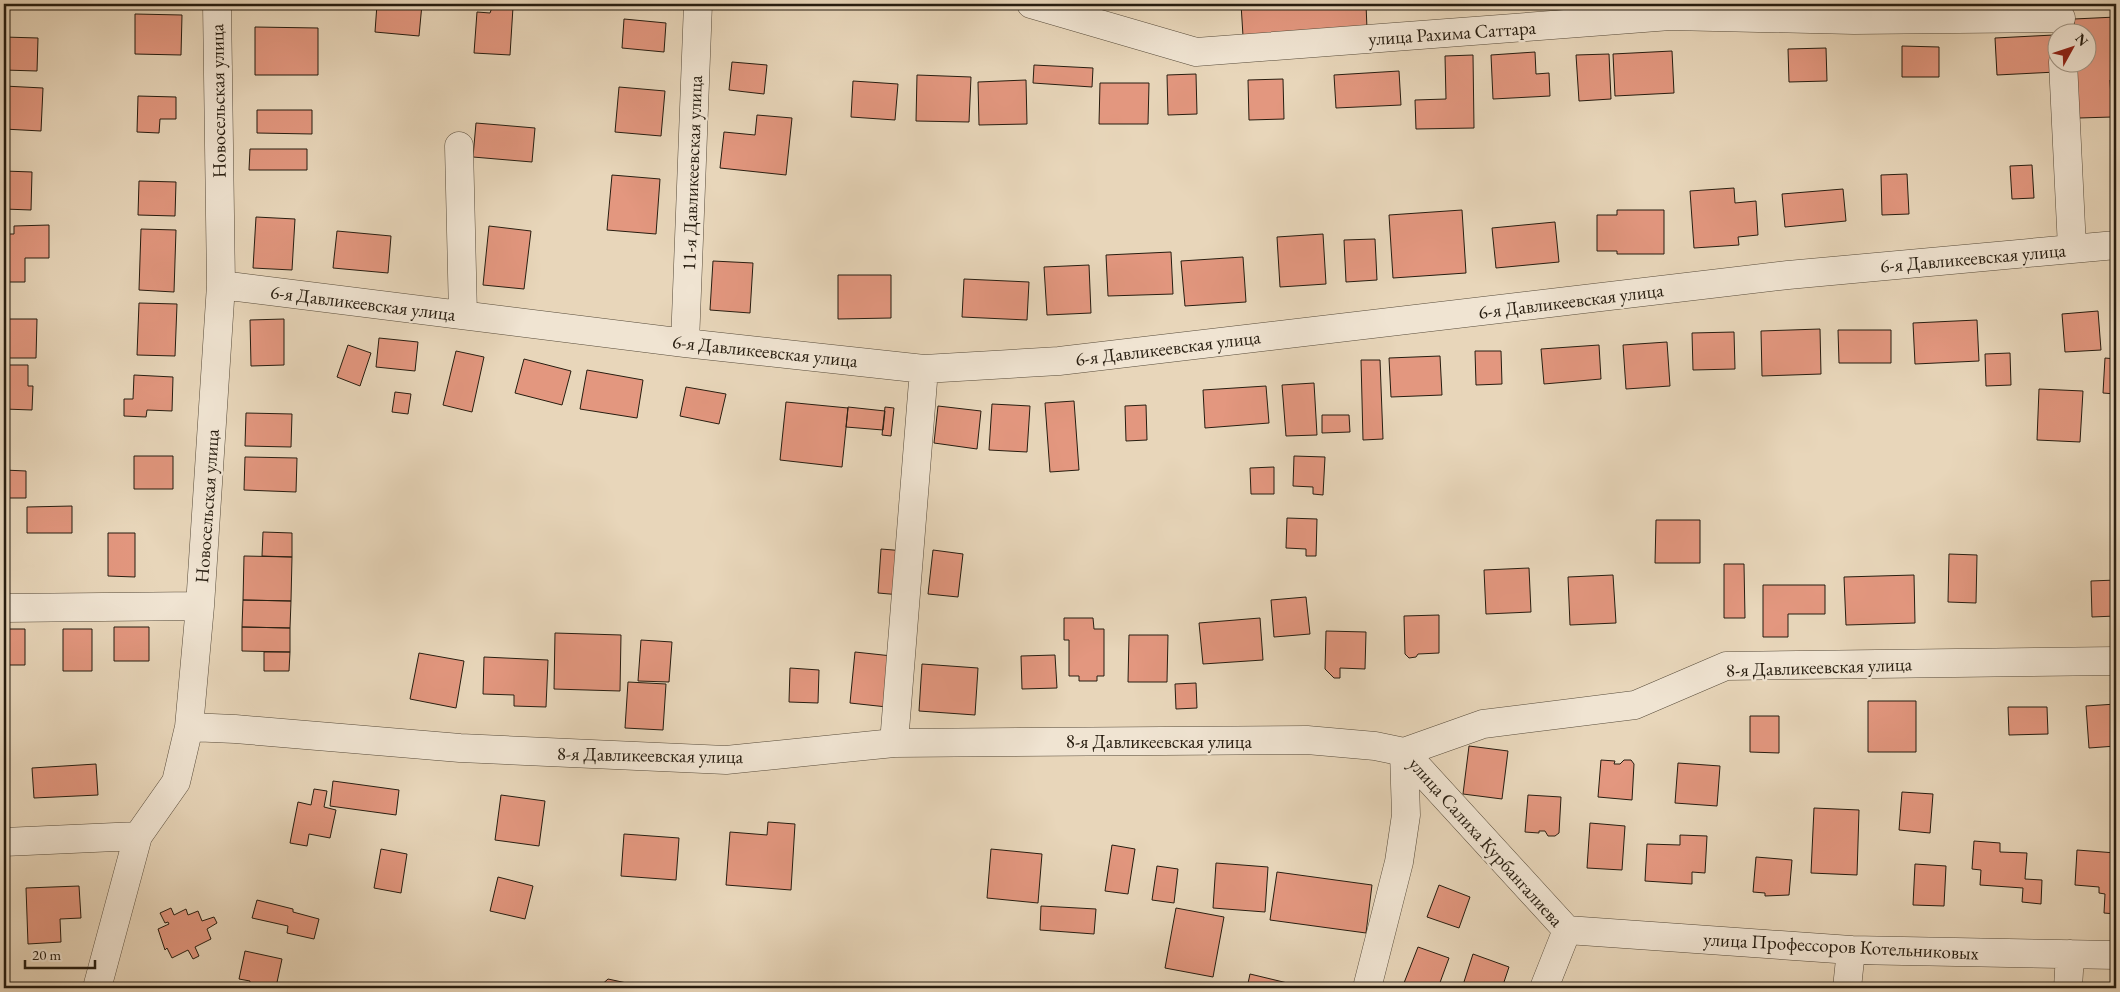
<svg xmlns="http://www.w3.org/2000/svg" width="2120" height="992" font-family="'EB Garamond',serif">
<rect width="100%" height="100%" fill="#e8d6ba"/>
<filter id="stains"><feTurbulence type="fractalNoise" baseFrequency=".004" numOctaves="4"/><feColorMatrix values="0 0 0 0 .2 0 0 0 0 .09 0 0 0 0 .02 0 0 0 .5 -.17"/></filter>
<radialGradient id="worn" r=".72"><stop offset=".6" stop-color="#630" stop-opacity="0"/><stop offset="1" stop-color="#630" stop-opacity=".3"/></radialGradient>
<!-- building -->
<path fill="#e3977f" stroke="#271d10" d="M 377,4 L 422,4 L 419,36 L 375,32 Z
M 1241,4 L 1366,4 L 1367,29 L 1243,36 Z
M 493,5 L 513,7 L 510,55 L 474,53 L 477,12 L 490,13 Z
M 135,14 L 182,15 L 181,55 L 135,54 Z
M 2116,17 L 2116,80 L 2110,80 L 2112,117 L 2079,118 L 2076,62 L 2088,62 L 2088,32 L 2075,32 L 2074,19 Z
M 624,19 L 666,23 L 664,52 L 622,48 Z
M 255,27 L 318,28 L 318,75 L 255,75 Z
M 2054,35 L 2056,72 L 1997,75 L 1995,38 Z
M 4,37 L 38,38 L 37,71 L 4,70 Z
M 1902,46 L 1939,47 L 1939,77 L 1902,77 Z
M 1826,48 L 1827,81 L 1789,82 L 1788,49 Z
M 1672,51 L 1674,93 L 1615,96 L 1613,54 Z
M 1535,52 L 1536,74 L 1549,73 L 1550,96 L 1493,99 L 1491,55 Z
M 1609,54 L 1611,99 L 1579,101 L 1576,55 Z
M 1473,55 L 1474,128 L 1416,129 L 1415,100 L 1446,99 L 1445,56 Z
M 732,62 L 767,65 L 764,94 L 729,90 Z
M 1034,65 L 1093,68 L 1092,87 L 1033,83 Z
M 1399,71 L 1401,105 L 1336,108 L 1334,75 Z
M 1196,74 L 1197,114 L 1168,115 L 1167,75 Z
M 917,75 L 971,77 L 969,122 L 916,121 Z
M 1283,79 L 1284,119 L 1249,120 L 1248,80 Z
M 1026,80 L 1027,124 L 979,125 L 978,82 Z
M 853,81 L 898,84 L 895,120 L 851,117 Z
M 1100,83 L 1149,83 L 1148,124 L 1099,124 Z
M 4,86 L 43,88 L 41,131 L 4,129 Z
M 619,87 L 665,91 L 661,136 L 615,132 Z
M 138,96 L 176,97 L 176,119 L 160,119 L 159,133 L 137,132 Z
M 257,110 L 312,110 L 312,134 L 257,133 Z
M 757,115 L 792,118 L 786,175 L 720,168 L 724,132 L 755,135 Z
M 476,123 L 535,128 L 532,162 L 473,157 Z
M 250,149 L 307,149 L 307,170 L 249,170 Z
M 2032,165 L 2034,198 L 2012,199 L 2010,166 Z
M 4,171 L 32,172 L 31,210 L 4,209 Z
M 1907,174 L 1909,214 L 1882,215 L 1881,175 Z
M 612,175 L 660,179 L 656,234 L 607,230 Z
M 139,181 L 176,182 L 175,216 L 138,215 Z
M 1734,188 L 1735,203 L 1756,201 L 1758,235 L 1738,237 L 1739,245 L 1694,248 L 1690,191 Z
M 1843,189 L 1846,221 L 1785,227 L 1782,194 Z
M 1462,210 L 1466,273 L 1393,278 L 1389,215 Z
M 1617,210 L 1664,210 L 1664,254 L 1617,254 L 1617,251 L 1597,251 L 1597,215 L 1617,215 Z
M 256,217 L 295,219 L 292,270 L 253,268 Z
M 1555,222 L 1559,262 L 1496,268 L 1492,228 Z
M 49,225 L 49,258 L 25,258 L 25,282 L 4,282 L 4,234 L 14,234 L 14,226 Z
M 489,226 L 531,231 L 524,289 L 483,285 Z
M 141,229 L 176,230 L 174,292 L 139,290 Z
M 337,231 L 391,236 L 388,273 L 333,268 Z
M 1323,234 L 1326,284 L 1280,287 L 1277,237 Z
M 1375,239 L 1377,280 L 1346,282 L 1344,240 Z
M 1171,252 L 1173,294 L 1108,296 L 1106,255 Z
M 1243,257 L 1246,302 L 1185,306 L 1181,261 Z
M 713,261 L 753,263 L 750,313 L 710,310 Z
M 1089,265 L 1091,313 L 1047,315 L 1044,267 Z
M 838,275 L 891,275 L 891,318 L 838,319 Z
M 964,279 L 1029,282 L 1027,320 L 962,317 Z
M 139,303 L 177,304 L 175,356 L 137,355 Z
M 2098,311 L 2101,350 L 2065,352 L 2062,314 Z
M 4,319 L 37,319 L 36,358 L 4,358 Z
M 284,319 L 284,365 L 251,366 L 250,320 Z
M 1977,320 L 1979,361 L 1915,364 L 1913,323 Z
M 1820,329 L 1821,374 L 1762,376 L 1761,331 Z
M 1838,330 L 1891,330 L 1891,363 L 1839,363 Z
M 1734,332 L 1735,369 L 1693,370 L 1692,333 Z
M 379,338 L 418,342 L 415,371 L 376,367 Z
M 1667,342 L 1670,386 L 1626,389 L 1623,345 Z
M 348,345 L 371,353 L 360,386 L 337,377 Z
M 1599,345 L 1601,379 L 1544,384 L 1541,349 Z
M 456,351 L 484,357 L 472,412 L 443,405 Z
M 1475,351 L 1501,351 L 1502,384 L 1476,385 Z
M 2010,353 L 2011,385 L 1986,386 L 1985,354 Z
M 1440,356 L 1442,395 L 1391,397 L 1389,358 Z
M 2105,358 L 2116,359 L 2116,394 L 2103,393 Z
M 524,359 L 571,371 L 562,405 L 515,393 Z
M 1361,360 L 1380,360 L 1383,439 L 1363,440 Z
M 4,365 L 28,365 L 28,386 L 33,386 L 32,410 L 4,409 Z
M 587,370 L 643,380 L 637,418 L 580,409 Z
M 134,375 L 173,377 L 172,411 L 147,410 L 146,417 L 124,416 L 124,399 L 133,399 Z
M 1314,383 L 1317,435 L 1286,436 L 1282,385 Z
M 1266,386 L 1269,423 L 1205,428 L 1203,390 Z
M 686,387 L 726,394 L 719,424 L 680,416 Z
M 2039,389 L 2083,391 L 2080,442 L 2037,440 Z
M 395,392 L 411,394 L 408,414 L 392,412 Z
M 1074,401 L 1079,470 L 1050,472 L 1045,403 Z
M 786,402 L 848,408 L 842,467 L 780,460 Z
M 992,404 L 1030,406 L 1027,452 L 989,450 Z
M 1146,405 L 1147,440 L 1126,441 L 1125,406 Z
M 938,406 L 981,411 L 977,449 L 934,443 Z
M 848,407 L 885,411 L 883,430 L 846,427 Z
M 885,407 L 894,408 L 891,436 L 882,435 Z
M 246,413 L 292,414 L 291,447 L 245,446 Z
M 1322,415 L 1349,415 L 1350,432 L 1322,433 Z
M 134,456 L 173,456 L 173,489 L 134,489 Z
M 1294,456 L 1325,457 L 1323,495 L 1313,494 L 1313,487 L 1293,486 Z
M 245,457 L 297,458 L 296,492 L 244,490 Z
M 1274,467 L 1274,494 L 1251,494 L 1250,468 Z
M 4,470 L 26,471 L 26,498 L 4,498 Z
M 72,506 L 72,533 L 27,533 L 27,507 Z
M 1287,518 L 1317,519 L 1316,556 L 1306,556 L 1306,549 L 1286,548 Z
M 1656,520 L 1700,520 L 1700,563 L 1655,563 Z
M 263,532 L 292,533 L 292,557 L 262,556 Z
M 108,533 L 135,533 L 135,577 L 108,576 Z
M 881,549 L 905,551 L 901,595 L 878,593 Z
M 933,550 L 963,554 L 958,597 L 928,594 Z
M 1949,554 L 1977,555 L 1976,603 L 1948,602 Z
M 244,556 L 292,557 L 291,601 L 243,600 Z
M 1724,564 L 1744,564 L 1745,618 L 1724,618 Z
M 1529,568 L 1531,612 L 1486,614 L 1484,570 Z
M 1613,575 L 1616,623 L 1570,625 L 1568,577 Z
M 1914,575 L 1915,623 L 1846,625 L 1844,577 Z
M 2116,580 L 2116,616 L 2092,617 L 2091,581 Z
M 1763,585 L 1825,585 L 1825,614 L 1788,614 L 1788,637 L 1763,637 Z
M 1306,597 L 1310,634 L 1274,637 L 1271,600 Z
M 243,600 L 291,601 L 290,628 L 242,627 Z
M 1439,615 L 1439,653 L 1418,654 L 1416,657 L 1409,658 L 1405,654 L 1404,616 Z
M 1064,618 L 1093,618 L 1094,629 L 1104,629 L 1104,676 L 1097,676 L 1097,681 L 1079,681 L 1079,676 L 1069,676 L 1069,640 L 1064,640 Z
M 1260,618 L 1263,660 L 1203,664 L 1199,623 Z
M 114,627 L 149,627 L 149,661 L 114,661 Z
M 242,627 L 290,628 L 290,652 L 242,651 Z
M 4,629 L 25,629 L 25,665 L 4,665 Z
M 63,629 L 92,629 L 92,671 L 63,671 Z
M 1326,631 L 1366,632 L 1365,669 L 1340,668 L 1340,678 L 1334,678 L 1325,669 Z
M 555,633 L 621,635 L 620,691 L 554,689 Z
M 1129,635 L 1168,635 L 1167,682 L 1128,682 Z
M 641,640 L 672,642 L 669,682 L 638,681 Z
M 264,652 L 290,652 L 289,671 L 264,671 Z
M 855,652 L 892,656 L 887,707 L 850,703 Z
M 419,653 L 464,661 L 456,708 L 410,699 Z
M 1055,655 L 1057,688 L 1022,689 L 1021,656 Z
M 484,657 L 548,660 L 546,707 L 514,706 L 514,695 L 483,694 Z
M 922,664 L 978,668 L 975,715 L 919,711 Z
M 790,668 L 819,670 L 818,703 L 789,702 Z
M 628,682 L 666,684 L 663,730 L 625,728 Z
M 1196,683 L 1197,708 L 1176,709 L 1175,684 Z
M 1868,701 L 1916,701 L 1916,752 L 1868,752 Z
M 2116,704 L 2116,746 L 2089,748 L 2086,706 Z
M 2008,707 L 2047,707 L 2048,734 L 2009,735 Z
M 1750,716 L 1779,716 L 1779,753 L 1750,752 Z
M 1469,746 L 1508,751 L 1502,799 L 1463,794 Z
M 1601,760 L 1615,761 L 1614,764 L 1620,764 L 1624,760 L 1631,760 L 1634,764 L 1632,800 L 1598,797 Z
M 1678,763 L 1720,766 L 1717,806 L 1675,803 Z
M 96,764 L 98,795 L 34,798 L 32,768 Z
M 333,781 L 399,790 L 396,815 L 330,806 Z
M 314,789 L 327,791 L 324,807 L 336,810 L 330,838 L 309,834 L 307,846 L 290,843 L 298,802 L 311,805 Z
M 1902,792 L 1933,794 L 1930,833 L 1899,830 Z
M 501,795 L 545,801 L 539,846 L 495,840 Z
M 1528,795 L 1561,797 L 1559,833 L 1555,836 L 1548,836 L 1545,831 L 1539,831 L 1539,833 L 1525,832 Z
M 1814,808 L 1859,810 L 1857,875 L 1811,873 Z
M 768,822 L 795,824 L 791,890 L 726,885 L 730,832 L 767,835 Z
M 1590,823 L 1625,826 L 1622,870 L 1587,868 Z
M 624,834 L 679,838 L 676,880 L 621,876 Z
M 1680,835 L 1707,836 L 1705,873 L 1692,872 L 1692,884 L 1645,881 L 1647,844 L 1680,845 Z
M 1974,841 L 2000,843 L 2000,852 L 2027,853 L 2025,879 L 2042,880 L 2041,904 L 2022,902 L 2023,888 L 1980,885 L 1981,870 L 1972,869 Z
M 1112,845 L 1135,849 L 1128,894 L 1105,891 Z
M 381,849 L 407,854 L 401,893 L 374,888 Z
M 991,849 L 1042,854 L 1038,903 L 987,898 Z
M 2077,850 L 2116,853 L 2116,914 L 2104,913 L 2105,894 L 2099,893 L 2099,887 L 2075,885 Z
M 1756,857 L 1792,860 L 1789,895 L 1765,896 L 1765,893 L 1753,892 Z
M 1216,863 L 1268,867 L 1265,912 L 1213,908 Z
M 1915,864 L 1946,866 L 1944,906 L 1913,905 Z
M 1157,866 L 1178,869 L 1174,903 L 1152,900 Z
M 1277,872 L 1372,885 L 1366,933 L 1270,920 Z
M 498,877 L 533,886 L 525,919 L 490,911 Z
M 1439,885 L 1470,897 L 1459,928 L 1427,917 Z
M 79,886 L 81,918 L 60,919 L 61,942 L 28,944 L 26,888 Z
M 257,900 L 293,909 L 293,912 L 319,919 L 314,939 L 287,933 L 288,926 L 252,918 Z
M 1041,906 L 1096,909 L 1094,934 L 1040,930 Z
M 171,908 L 174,915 L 186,909 L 188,915 L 198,911 L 202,921 L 214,917 L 217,923 L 207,929 L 211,939 L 195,947 L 199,956 L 193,959 L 188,950 L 172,958 L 167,948 L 165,950 L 158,929 L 169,924 L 168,922 L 165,923 L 160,913 Z
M 1176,908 L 1224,917 L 1213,977 L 1165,968 Z
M 1418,947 L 1449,958 L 1438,988 L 1418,988 L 1404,983 Z
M 245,951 L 282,959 L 276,987 L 264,984 L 263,988 L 249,988 L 250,981 L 239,979 Z
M 1473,954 L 1509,967 L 1502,988 L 1462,988 Z
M 1250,974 L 1304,987 L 1304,988 L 1247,988 Z
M 608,979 L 650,988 L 598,988 Z"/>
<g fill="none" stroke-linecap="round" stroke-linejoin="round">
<defs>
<path id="minor" d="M 1031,4 L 1196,52 L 1670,16 L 1854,20 L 2061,18
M 2063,62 L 2072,248
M 459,146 L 463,315
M 221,285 L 685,343 L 924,369 L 1059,361 L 1788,275 L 2116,245
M 685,343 L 698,4
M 4,608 L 200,606
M 189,727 L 235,729 L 460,748 L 726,760 L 894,743 L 1307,740 L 1375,746 L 1404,752 L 1483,724 L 1635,705 L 1726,666 L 2116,661
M 894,743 L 924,369
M 1404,752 L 1567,930 L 1544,988
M 4,842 L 138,836
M 1567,930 L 1851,950 L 2116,955
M 97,988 L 138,836 L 176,782 L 189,727 L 200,606 L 221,285 L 217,4
M 1367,988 L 1399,862 L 1406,815 L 1404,752
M 1847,988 L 1851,950
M 2068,988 L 2070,954"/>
</defs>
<!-- minor casing -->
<use href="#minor" stroke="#574b3a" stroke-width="29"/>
<!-- minor -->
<use href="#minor" stroke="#f0e4d2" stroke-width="28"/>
</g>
<g text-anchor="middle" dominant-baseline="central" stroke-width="4.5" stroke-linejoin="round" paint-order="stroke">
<!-- street labels -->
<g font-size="19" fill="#271d10" stroke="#f0e4d2">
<text transform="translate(1452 33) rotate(-4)">улица Рахима Саттара</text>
<text transform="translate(218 101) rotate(-91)">Новосельская улица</text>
<text transform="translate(692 173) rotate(-88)">11-я Давликеевская улица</text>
<text transform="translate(1973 258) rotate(-5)">6-я Давликеевская улица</text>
<text transform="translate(1571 301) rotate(-7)">6-я Давликеевская улица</text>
<text transform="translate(363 303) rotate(7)">6-я Давликеевская улица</text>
<text transform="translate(1168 348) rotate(-7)">6-я Давликеевская улица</text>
<text transform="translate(765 351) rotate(6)">6-я Давликеевская улица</text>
<text transform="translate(207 506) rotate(-86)">Новосельская улица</text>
<text transform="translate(1819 667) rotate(-2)">8-я Давликеевская улица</text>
<text x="1159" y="741">8-я Давликеевская улица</text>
<text transform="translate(650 755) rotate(1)">8-я Давликеевская улица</text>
<text transform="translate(1486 842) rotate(48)">улица Салиха Курбангалиева</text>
<text transform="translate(1841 946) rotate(3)">улица Профессоров Котельниковых</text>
</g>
</g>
<!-- margin -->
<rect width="2120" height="992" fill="none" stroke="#e8d6ba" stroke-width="20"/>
<rect x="5" y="5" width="2110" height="982" fill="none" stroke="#271d10" stroke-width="2.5"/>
<rect x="10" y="10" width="2100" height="972" fill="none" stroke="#271d10"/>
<!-- north arrow -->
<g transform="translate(2072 48) rotate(50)"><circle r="24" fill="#f0e4d2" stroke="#a09484"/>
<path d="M0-4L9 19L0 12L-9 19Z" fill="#8f2418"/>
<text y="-8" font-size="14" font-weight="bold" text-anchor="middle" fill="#271d10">N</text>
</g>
<!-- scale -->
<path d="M25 960v8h70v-8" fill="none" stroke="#271d10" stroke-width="2.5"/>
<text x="32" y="960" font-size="15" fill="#271d10" stroke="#f0e4d2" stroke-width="4" paint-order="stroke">20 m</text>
<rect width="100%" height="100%" filter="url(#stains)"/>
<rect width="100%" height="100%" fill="url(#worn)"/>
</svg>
